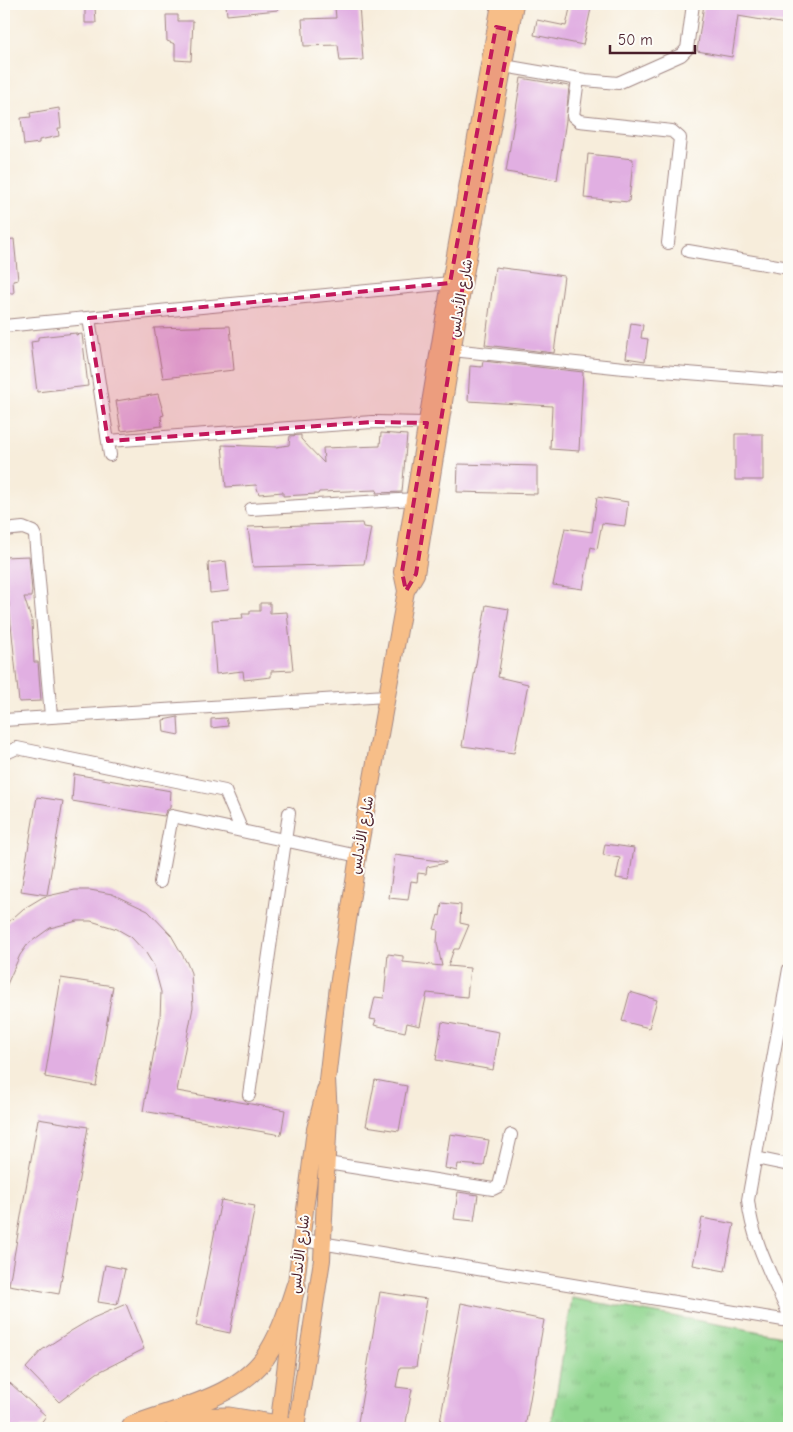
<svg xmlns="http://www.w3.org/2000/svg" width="793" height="1432" font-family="'Comic Neue','Playpen Sans Arabic',sans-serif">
<defs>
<pattern id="grass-tufts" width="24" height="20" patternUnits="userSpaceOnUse" patternTransform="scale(1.25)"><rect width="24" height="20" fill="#90d68f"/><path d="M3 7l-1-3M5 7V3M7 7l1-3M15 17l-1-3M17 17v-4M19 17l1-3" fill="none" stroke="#7eb77c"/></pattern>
</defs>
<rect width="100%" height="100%" fill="#fdfcf7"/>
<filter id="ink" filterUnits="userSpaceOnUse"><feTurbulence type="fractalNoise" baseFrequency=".02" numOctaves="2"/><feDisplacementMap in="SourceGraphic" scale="10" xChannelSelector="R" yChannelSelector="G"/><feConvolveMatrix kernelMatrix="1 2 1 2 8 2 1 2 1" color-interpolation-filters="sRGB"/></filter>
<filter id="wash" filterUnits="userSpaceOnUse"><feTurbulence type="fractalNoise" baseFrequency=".0096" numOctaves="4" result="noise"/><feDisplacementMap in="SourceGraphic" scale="20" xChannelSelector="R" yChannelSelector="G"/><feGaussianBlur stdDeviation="1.12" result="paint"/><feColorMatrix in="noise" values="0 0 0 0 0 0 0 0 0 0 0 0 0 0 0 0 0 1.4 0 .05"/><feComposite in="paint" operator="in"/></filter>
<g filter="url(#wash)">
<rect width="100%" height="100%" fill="#f7eddb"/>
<!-- grass -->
<path fill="url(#grass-tufts)" stroke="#6d7a5d" d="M 572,1298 L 789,1337 L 789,1428 L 551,1428 Z"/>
<g id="blocks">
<!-- building -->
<path fill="#e1afe2" d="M 226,4 L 278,4 L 278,10 L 227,15 Z
M 571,4 L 592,4 L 583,45 L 534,35 L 537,20 L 566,26 Z
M 704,4 L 789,4 L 786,24 L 738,16 L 732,57 L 697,51 Z
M 359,5 L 363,60 L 340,61 L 338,45 L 304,46 L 302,19 L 336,18 L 335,7 Z
M 85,7 L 95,7 L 96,23 L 85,23 Z
M 166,15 L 178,15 L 178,21 L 193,21 L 191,61 L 175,60 L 175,44 L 167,41 Z
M 521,78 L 569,86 L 566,120 L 557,180 L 506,172 Z
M 59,108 L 61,128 L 58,128 L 59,136 L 39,140 L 39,143 L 24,145 L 21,118 L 31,117 L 30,113 Z
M 588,154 L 633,159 L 629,202 L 584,198 Z
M 14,239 L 18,280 L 13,281 L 14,293 L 4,293 L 4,240 Z
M 495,267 L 564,276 L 554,353 L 485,345 Z
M 631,323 L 643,325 L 641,338 L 648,339 L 645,361 L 626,358 Z
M 230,326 L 234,370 L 163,378 L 154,328 Z
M 76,333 L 76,335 L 82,334 L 88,386 L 37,392 L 31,342 L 38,341 L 38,337 Z
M 483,361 L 583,372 L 579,451 L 550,449 L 552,406 L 468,401 L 470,366 L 482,367 Z
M 158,394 L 164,415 L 161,416 L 162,426 L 121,431 L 116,401 Z
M 381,433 L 407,435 L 402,492 L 376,493 L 377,490 L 319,492 L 318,494 L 283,496 L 283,492 L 259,494 L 256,485 L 226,487 L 222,445 L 276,447 L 289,445 L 290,436 L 301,435 L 301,439 L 324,463 L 323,448 L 380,446 Z
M 735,434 L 763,434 L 763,480 L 735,480 Z
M 458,464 L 537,466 L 537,494 L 457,492 Z
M 597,497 L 628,502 L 625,526 L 602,523 L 597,549 L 591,547 L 583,589 L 553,585 L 565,528 L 592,532 Z
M 362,523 L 363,527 L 371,528 L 364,564 L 253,567 L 248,527 Z
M 29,556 L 32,591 L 31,597 L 24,597 L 32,622 L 34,662 L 38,662 L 41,701 L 19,702 L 4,557 Z
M 226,561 L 229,591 L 210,593 L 208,563 Z
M 260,603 L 270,603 L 270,613 L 287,612 L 293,670 L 271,671 L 271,677 L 244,680 L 243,671 L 216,674 L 212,620 L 243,618 L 242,614 L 250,614 L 250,611 L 260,611 Z
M 486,605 L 509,609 L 498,677 L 528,684 L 514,753 L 462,746 Z
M 178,717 L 179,735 L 164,732 L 163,720 Z
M 226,718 L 228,726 L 211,728 L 211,719 Z
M 74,774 L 171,791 L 170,808 L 166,811 L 164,816 L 72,801 Z
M 37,797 L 63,801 L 47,895 L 21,891 Z
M 605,844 L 634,848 L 629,880 L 616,878 L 620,858 L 603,855 Z
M 395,855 L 446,862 L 446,863 L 427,867 L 426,874 L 418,873 L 417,882 L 411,881 L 408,900 L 389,898 Z
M 75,890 L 90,890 L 112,894 L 148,911 L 171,935 L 187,963 L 191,973 L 193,1007 L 177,1091 L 285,1110 L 281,1135 L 143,1111 L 160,1019 L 161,992 L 154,966 L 146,953 L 131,937 L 117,929 L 91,921 L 77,921 L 50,928 L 28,944 L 20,955 L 4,991 L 4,926 L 23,909 L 43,897 Z
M 442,903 L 461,905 L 460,923 L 469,925 L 459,949 L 454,949 L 448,966 L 470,968 L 467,997 L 427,993 L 420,1026 L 407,1023 L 405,1032 L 374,1025 L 376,1020 L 370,1019 L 375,997 L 384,998 L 388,954 L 403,956 L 403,962 L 442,966 L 437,943 L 438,930 L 434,929 L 438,915 L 440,916 Z
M 61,978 L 113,986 L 96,1086 L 45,1077 Z
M 630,992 L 657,1000 L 649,1028 L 622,1021 Z
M 442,1022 L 499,1032 L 493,1070 L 436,1060 Z
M 375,1080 L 407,1086 L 399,1131 L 366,1126 Z
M 38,1119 L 88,1127 L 59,1294 L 9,1285 Z
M 450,1134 L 489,1140 L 484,1166 L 458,1164 L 457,1171 L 445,1168 Z
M 458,1192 L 478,1195 L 474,1221 L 454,1219 Z
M 221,1200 L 255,1206 L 230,1333 L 196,1326 Z
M 702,1218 L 734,1224 L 725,1271 L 693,1265 Z
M 105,1265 L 125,1269 L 117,1305 L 98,1302 Z
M 380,1292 L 427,1299 L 416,1367 L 400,1367 L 396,1387 L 412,1389 L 405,1428 L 357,1428 Z
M 461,1303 L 544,1320 L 525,1428 L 439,1428 Z
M 126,1304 L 144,1349 L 97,1373 L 59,1402 L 26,1368 L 42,1350 L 71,1331 L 93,1318 Z
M 10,1383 L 46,1416 L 37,1428 L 4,1428 L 4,1393 Z"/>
</g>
</g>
<g filter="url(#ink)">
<use href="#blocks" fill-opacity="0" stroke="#a08683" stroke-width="1"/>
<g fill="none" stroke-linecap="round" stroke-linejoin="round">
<defs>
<path id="minor" d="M 504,66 L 585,80 L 618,83 L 681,55 L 687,49 L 693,4
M 578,79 L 573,116 L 579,121 L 672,131 L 680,138 L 668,243
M 688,251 L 789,268
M 89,318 L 110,455
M 4,326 L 450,283
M 452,350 L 624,368 L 789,381
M 108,441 L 372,422 L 427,423
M 251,509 L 415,499
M 4,530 L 23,528 L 33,532 L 35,536 L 51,716
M 4,720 L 386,696
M 4,754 L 17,748 L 225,791 L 242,831
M 160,882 L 172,816 L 358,856
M 789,969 L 748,1200 C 752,1241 773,1278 789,1315
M 249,1095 L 289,813
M 756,1158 L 789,1165
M 327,1163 L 493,1189 L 499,1186 L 511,1135
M 303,1240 L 789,1321"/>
<path id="major" d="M 406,591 L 402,572 L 450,283 L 500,4
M 278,1428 L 315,1129 L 325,1090
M 296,1428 L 322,1260 L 329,1114 L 327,1080 L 338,986 L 358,856 L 406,591 L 416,574 L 463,285 L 515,4"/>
<path id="highway" d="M 174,1418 L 229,1417 L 297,1428
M 132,1426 C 178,1408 243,1397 270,1350 C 282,1330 289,1308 296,1286"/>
</defs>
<!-- minor casing -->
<use href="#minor" stroke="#a08683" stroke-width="14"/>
<!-- major casing -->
<use href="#major" stroke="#a08683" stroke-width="18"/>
<!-- highway casing -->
<use href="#highway" stroke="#a08683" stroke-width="21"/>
<!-- minor -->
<use href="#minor" stroke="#fff" stroke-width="12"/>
<!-- major -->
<use href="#major" stroke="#f7be88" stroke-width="16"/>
<!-- highway -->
<use href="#highway" stroke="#f7be88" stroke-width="19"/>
</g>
</g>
<!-- marked area -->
<path fill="#c2185b" fill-opacity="0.2" stroke="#c2185b" stroke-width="4" stroke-dasharray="10 6" stroke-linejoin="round" d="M 496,27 L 511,30 L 463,285 L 416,574 L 406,591 L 402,572 L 427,423 L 372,422 L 108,441 L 89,318 L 450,283 Z"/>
<g text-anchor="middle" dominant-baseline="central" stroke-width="4" stroke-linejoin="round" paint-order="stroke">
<!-- street labels -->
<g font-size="14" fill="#4a1f2b" stroke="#fdfcf7">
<text transform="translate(461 298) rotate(-80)">شارع الأندلس</text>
<text transform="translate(362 835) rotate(-80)">شارع الأندلس</text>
<text transform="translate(300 1254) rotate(-83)">شارع الأندلس</text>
</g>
</g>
<!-- margin -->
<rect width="793" height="1432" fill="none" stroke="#fdfcf7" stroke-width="20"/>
<!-- scale -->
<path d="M610 45v8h85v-8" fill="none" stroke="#4a1f2b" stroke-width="2.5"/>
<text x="618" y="45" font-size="15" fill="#4a1f2b" stroke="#fdfcf7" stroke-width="4" paint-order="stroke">50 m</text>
</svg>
